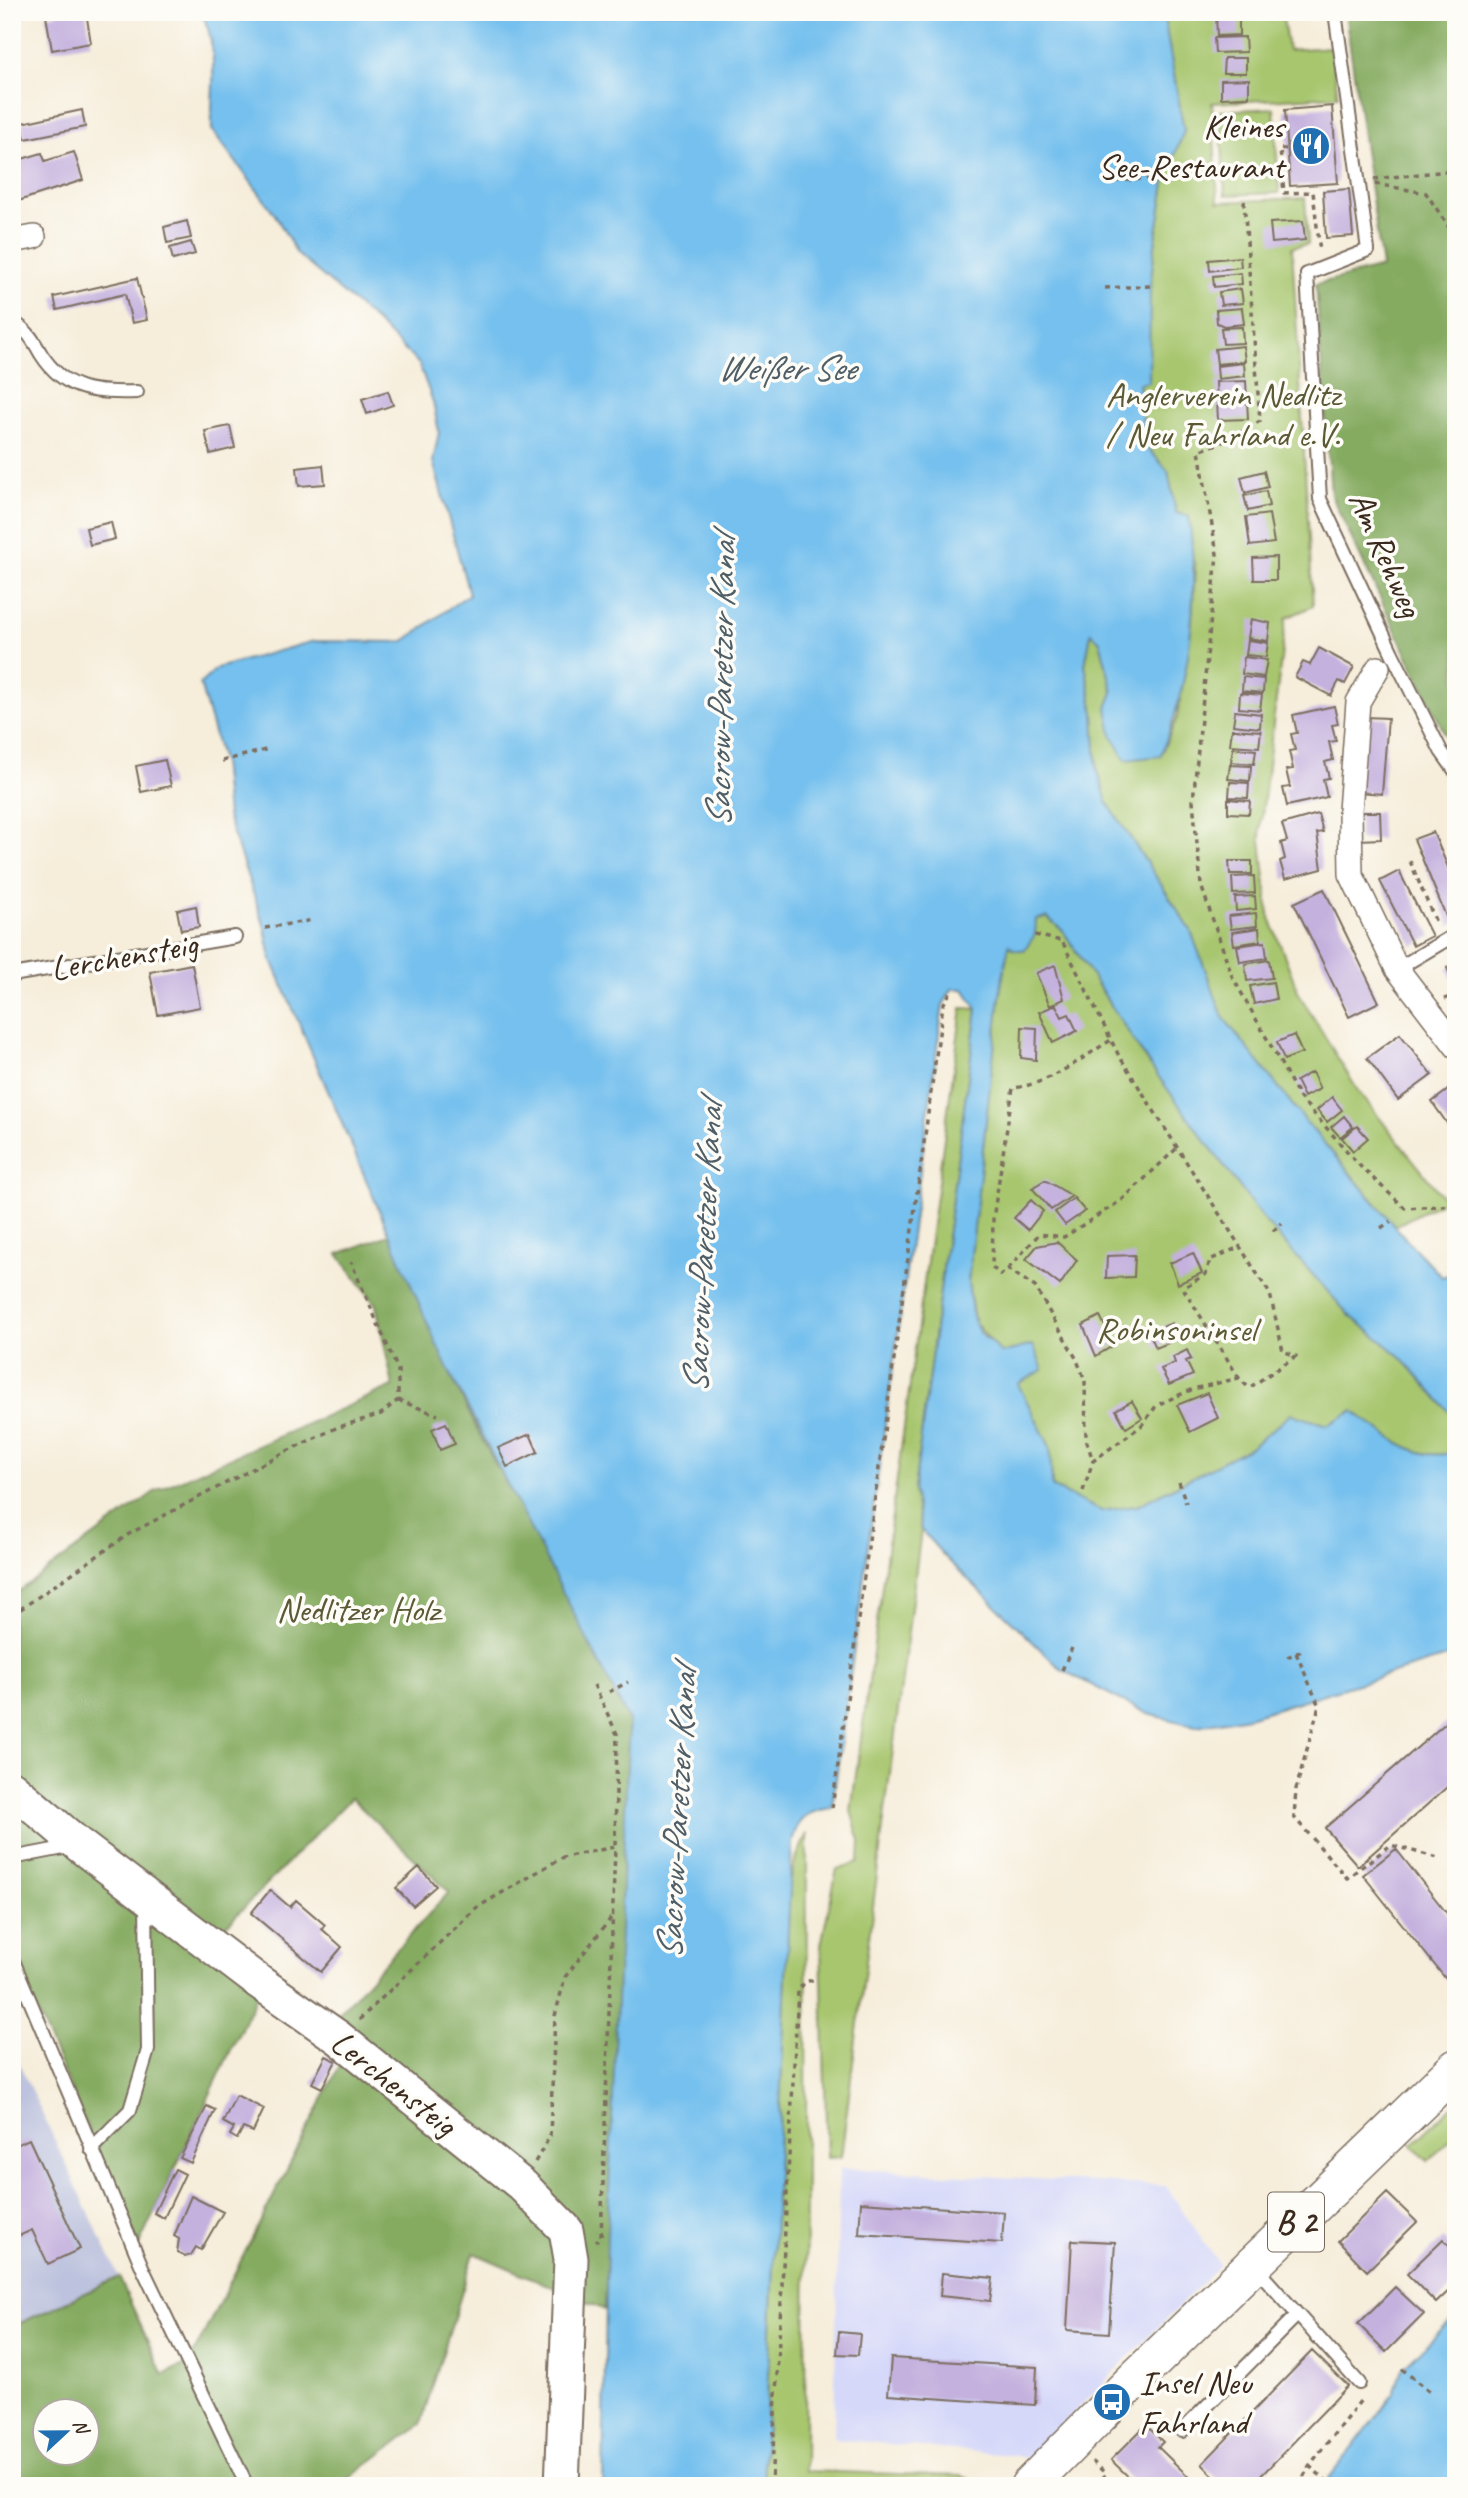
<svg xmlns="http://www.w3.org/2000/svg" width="1468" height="2498" font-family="Caveat,sans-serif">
<rect width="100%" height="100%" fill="#fdfcf7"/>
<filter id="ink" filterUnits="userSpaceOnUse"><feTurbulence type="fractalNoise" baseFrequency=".0143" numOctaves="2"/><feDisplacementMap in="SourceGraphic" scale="14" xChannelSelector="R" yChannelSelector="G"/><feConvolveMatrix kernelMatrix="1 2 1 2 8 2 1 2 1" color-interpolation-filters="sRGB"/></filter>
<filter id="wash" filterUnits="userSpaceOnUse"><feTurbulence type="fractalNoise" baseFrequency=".00686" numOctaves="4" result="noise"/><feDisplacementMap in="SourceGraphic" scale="28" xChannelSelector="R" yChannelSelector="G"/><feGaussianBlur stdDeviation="1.57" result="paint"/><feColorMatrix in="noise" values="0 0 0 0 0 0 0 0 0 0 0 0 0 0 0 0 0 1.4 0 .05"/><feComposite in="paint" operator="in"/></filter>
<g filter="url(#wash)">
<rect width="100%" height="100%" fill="#f6edda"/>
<!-- built -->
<path fill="#d5d8f9" d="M 839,2168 L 1166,2186 L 1220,2265 L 1030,2457 L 834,2439 Z"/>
<!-- industrial -->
<path fill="#bdc3de" d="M 12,2049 L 119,2277 L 12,2327 Z"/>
<!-- green -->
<path fill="#a7c66e" stroke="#717846" stroke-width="2" d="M 1163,12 L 1282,12 L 1288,50 L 1331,47 L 1338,96 L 1212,103 L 1218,202 L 1305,198 L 1308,244 L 1292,247 L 1313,606 L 1286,618 L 1260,831 L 1269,915 L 1299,994 L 1358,1091 L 1445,1200 L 1395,1226 L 1306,1122 L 1223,1017 L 1190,929 L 1107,802 L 1097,768 L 1094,713 L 1085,665 L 1091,633 L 1100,641 L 1113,692 L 1107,708 L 1160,756 L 1177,718 L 1192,623 L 1195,566 L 1176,513 L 1168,471 L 1145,445 L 1139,384 L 1156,238 L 1166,177 L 1184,131 Z
M 1274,108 L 1279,193 L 1225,195 L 1220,111 Z
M 1047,917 L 1063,931 L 1147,1061 L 1264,1220 L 1348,1314 L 1398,1354 L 1456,1419 L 1456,1451 C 1420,1466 1381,1431 1353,1411 L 1327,1425 L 1291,1414 L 1251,1447 L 1137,1506 L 1101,1511 L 1052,1487 L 1050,1447 L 1001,1353 L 974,1322 L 968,1282 L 1004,960 L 1009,945 L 1016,950 L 1024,950 L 1036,919 Z
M 962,1008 L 977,1009 L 914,1490 L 921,1530 L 841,2157 L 827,2158 L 821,1945 L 837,1869 L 859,1862 L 860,1841 L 851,1811 Z
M 807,1834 L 805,2471 L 962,2476 L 985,2486 L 763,2486 L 790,1883 L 795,1861 Z
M 1456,2102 L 1456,2134 L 1428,2161 L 1412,2145 Z"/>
<!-- forest -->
<path fill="#85ab61" stroke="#606a40" stroke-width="2" fill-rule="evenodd" d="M 1345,12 L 1456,12 L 1456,757 L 1331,495 L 1316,284 L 1382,267 Z
M 391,1234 L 442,1357 L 482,1439 L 542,1548 L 629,1721 L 605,2310 L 474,2253 L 421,2424 L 339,2486 L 12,2486 L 12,2327 L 119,2277 L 163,2375 L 189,2363 L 345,2055 L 329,2024 L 449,1892 L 351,1798 L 221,1931 L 263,1982 L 138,2247 L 34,2004 L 12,2013 L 12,1596 L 157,1490 L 393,1386 L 376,1305 L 338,1254 ZM 46,2410 L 88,2410 L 88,2452 L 46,2452 Z"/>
<!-- water -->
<path fill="#74c0ee" stroke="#587586" stroke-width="2" d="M 201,12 L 1163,12 L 1184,131 L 1166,177 L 1156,238 L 1150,286 L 1149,382 L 1139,384 L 1145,445 L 1168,471 L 1176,513 L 1189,516 C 1199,596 1192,681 1160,756 L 1126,760 L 1112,735 L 1107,708 L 1113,692 L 1100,641 L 1091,633 L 1085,665 L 1094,713 L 1097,768 L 1107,802 L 1190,929 L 1223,1017 L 1306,1122 L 1406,1239 L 1442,1277 L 1456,1272 L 1456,1419 L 1398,1354 L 1348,1314 L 1264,1220 L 1147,1061 L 1063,931 L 1047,917 L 1036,919 L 1035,935 L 1024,950 L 1015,950 L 1009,945 L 1001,987 L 968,1282 C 971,1299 970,1324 984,1337 C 991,1342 995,1345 1001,1353 L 1033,1345 L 1043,1370 L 1018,1384 L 1050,1447 L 1052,1487 L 1101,1511 L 1137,1506 L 1251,1447 L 1291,1414 L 1327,1425 L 1353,1411 C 1381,1431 1419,1466 1456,1451 L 1456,1654 L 1248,1717 L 1196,1726 L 1148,1714 L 1062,1670 L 946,1558 L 921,1530 L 914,1490 L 977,1009 L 964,989 L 952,989 L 943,1005 L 832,1808 C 806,1811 797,1818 792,1843 L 763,2486 L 603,2486 L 607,2236 L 629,1721 L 442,1357 L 271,958 L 265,928 L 227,816 L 222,761 L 200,684 L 217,668 L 314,641 L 403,642 L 469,594 L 433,461 L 439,432 L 433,402 L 419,364 L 371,317 L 297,254 L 274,213 L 212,130 C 210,92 221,48 201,12 Z
M 1456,2316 L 1456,2486 L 1323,2486 L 1394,2393 L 1402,2369 Z"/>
<g id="blocks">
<!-- building -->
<path fill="#c4b1de" d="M 67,12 L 86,12 L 91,43 L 52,50 L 46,16 Z
M 1239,14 L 1239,35 L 1217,36 L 1216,15 Z
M 1245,37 L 1246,52 L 1215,53 L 1214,38 Z
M 1224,58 L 1246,58 L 1246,73 L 1223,73 Z
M 1249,79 L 1249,97 L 1221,98 L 1221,80 Z
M 1332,106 L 1338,183 L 1290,186 L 1285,110 Z
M 82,110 L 85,127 L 25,139 L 22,123 Z
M 74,152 L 83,180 L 12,203 L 12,162 L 42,153 L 45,161 Z
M 1349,189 L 1353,236 L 1326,238 L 1323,191 Z
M 187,221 L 191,238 L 167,243 L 164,227 Z
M 1303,221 L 1305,240 L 1272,243 L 1270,223 Z
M 191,242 L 195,254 L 173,260 L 170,248 Z
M 1240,257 L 1241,267 L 1210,271 L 1209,260 Z
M 1241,273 L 1242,284 L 1214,287 L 1213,276 Z
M 137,278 L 147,320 L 132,323 L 125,294 L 57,310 L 54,297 Z
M 1241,289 L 1243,303 L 1221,305 L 1219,292 Z
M 1242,308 L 1244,324 L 1224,326 L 1217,323 L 1216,310 Z
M 1242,327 L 1243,343 L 1223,344 L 1221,328 Z
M 1243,346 L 1245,361 L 1217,364 L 1215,349 Z
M 1244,363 L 1245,376 L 1218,379 L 1217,366 Z
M 1246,381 L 1248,419 L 1218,420 L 1216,382 Z
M 388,391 L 393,405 L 367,414 L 362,399 Z
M 230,426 L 235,448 L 210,454 L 205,431 Z
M 323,465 L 325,484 L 299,486 L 297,468 Z
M 1264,471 L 1268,487 L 1245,493 L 1241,477 Z
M 1266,491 L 1269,506 L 1248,511 L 1244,496 Z
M 1269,514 L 1274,543 L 1250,546 L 1246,517 Z
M 111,522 L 115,539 L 90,545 L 86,528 Z
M 1276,557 L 1276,580 L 1254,580 L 1253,558 Z
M 1251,619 L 1270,623 L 1268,641 L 1248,638 Z
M 1248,640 L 1268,643 L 1266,657 L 1246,655 Z
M 1319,648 L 1354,667 L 1345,684 L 1339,681 L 1331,696 L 1295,677 L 1303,662 L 1310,665 Z
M 1244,657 L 1267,660 L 1264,677 L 1242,674 Z
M 1243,677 L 1264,679 L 1263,693 L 1242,691 Z
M 1240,693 L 1262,695 L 1260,710 L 1239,708 Z
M 1334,706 L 1338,724 L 1332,725 L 1336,741 L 1329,742 L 1333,760 L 1325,762 L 1329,778 L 1323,779 L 1327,797 L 1287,806 L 1283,788 L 1290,787 L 1286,770 L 1293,769 L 1289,751 L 1295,750 L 1291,734 L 1297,733 L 1293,715 Z
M 1235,711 L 1261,714 L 1260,728 L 1233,725 Z
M 1365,717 L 1388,718 L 1382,794 L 1359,792 Z
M 1232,729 L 1261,731 L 1259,747 L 1230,745 Z
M 1233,748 L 1256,750 L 1254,764 L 1231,762 Z
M 165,760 L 171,786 L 141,792 L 136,766 Z
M 1230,765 L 1251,766 L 1250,781 L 1228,779 Z
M 1230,782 L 1249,783 L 1248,798 L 1229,797 Z
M 1228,799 L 1250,801 L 1249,814 L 1228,813 Z
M 1359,812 L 1380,812 L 1381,839 L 1359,840 Z
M 1318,814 L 1323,832 L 1317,833 L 1322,869 L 1285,879 L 1280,861 L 1285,859 L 1281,843 L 1287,841 L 1282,824 Z
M 1433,832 L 1456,886 L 1456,923 L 1450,926 L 1414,839 Z
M 1229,861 L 1252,861 L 1252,874 L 1230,874 Z
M 1399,871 L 1432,936 L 1413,946 L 1380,881 Z
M 1254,876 L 1255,893 L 1233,894 L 1232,877 Z
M 1324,889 L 1379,1002 L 1349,1017 L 1294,903 Z
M 1255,896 L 1256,909 L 1236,911 L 1235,897 Z
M 196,906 L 199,927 L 181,930 L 177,910 Z
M 1256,913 L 1257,926 L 1231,929 L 1229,916 Z
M 1259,928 L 1260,941 L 1234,945 L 1232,932 Z
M 1265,942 L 1267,958 L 1240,962 L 1237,946 Z
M 1269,960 L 1272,978 L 1247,981 L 1245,964 Z
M 192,964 L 200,1007 L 158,1015 L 150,972 Z
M 1456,964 L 1456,987 L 1447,968 Z
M 1055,965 L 1064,999 L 1050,1006 L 1036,973 Z
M 1273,982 L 1276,999 L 1254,1004 L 1250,986 Z
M 1056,1005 L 1062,1017 L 1069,1014 L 1077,1031 L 1053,1043 L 1039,1012 Z
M 1022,1027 L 1037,1028 L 1036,1060 L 1021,1058 Z
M 1400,1034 L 1432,1075 L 1398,1100 L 1367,1058 Z
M 1294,1035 L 1302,1053 L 1284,1060 L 1277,1042 Z
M 1312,1072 L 1320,1089 L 1304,1097 L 1296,1081 Z
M 1456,1084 L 1456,1136 L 1432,1102 Z
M 1332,1097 L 1342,1110 L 1327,1122 L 1317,1110 Z
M 1344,1116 L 1353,1127 L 1340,1137 L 1331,1127 Z
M 1357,1126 L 1368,1138 L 1353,1151 L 1342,1138 Z
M 1045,1180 L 1072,1196 L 1051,1210 L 1032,1188 Z
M 1074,1198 L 1085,1211 L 1065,1225 L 1055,1212 Z
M 1031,1200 L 1043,1211 L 1028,1230 L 1014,1218 Z
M 1057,1242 L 1077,1260 L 1060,1285 L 1026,1259 L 1037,1246 Z
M 1193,1253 L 1202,1273 L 1178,1284 L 1170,1263 Z
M 1135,1255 L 1134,1277 L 1106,1278 L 1107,1256 Z
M 1100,1316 L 1114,1345 L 1096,1356 L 1083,1325 Z
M 1172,1323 L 1178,1339 L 1156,1348 L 1149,1332 Z
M 1187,1350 L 1191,1359 L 1186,1361 L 1193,1375 L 1169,1385 L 1161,1369 L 1175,1363 L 1173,1357 Z
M 1207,1393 L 1218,1418 L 1190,1432 L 1177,1405 Z
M 1132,1401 L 1142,1418 L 1126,1428 L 1116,1410 Z
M 446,1423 L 455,1444 L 440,1450 L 432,1429 Z
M 530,1434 L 538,1452 L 507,1467 L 498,1448 Z
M 1456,1714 L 1456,1779 L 1358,1866 L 1325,1828 Z
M 1396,1849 L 1456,1925 L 1456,1970 L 1445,1978 L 1363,1875 Z
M 419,1867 L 436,1886 L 413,1906 L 396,1888 Z
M 270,1890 L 290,1907 L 296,1900 L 325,1925 L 322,1929 L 342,1947 L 321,1972 L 251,1913 Z
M 326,2056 L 336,2061 L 322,2088 L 312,2083 Z
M 236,2095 L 264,2109 L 253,2132 L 243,2128 L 237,2139 L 230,2135 L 234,2128 L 223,2122 Z
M 207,2106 L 215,2110 L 191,2163 L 180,2158 Z
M 29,2139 L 80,2249 L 48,2264 L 32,2230 L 12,2239 L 12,2147 Z
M 175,2169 L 185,2174 L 164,2218 L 154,2213 Z
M 1387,2193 L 1417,2222 L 1367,2271 L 1338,2241 Z
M 191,2196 L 223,2212 L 201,2250 L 196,2247 L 191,2255 L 185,2257 L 177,2252 L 179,2239 L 174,2236 Z
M 861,2202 L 1004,2212 L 1002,2243 L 859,2234 Z
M 1443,2239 L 1456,2252 L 1456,2284 L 1436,2303 L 1407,2274 Z
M 1072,2240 L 1115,2242 L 1109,2333 L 1067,2330 Z
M 942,2273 L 993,2278 L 990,2301 L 940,2296 Z
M 1395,2287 L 1424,2314 L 1386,2352 L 1358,2324 Z
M 839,2332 L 860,2334 L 858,2355 L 837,2354 Z
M 1312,2351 L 1348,2386 L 1251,2486 L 1224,2486 L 1202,2464 Z
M 891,2358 L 1037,2367 L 1035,2405 L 888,2395 Z
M 1146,2425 L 1163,2442 L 1158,2447 L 1198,2486 L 1138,2486 L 1111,2460 Z"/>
</g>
</g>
<g filter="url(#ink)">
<use href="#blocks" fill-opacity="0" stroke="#7c6e60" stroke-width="2"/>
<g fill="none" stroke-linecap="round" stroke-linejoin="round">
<defs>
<path id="lane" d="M 1335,12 L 1368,250 L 1307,274 L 1320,499 L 1392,653 L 1441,751 L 1456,772
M 12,322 C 27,329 33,340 41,354 C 65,392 96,393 137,392
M 1397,969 L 1456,934
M 12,975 L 235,937
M 12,1858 L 74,1846
M 12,1958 L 143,2269 L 247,2486
M 91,2149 L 130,2110 L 148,2050 L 146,1903
M 1255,2267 L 1359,2383
M 1182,2431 L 1297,2315"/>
<path id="street" d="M 12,241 L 34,237
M 1378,668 L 1358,702 L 1350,811 L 1351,874 L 1397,969 L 1456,1046"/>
<path id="secondary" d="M 12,1788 L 79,1845 L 259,1982 L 339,2038 L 522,2185 L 566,2230 L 571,2259 L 562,2486"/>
<path id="primary" d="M 1029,2486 L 1137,2377 L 1456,2068"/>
</defs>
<!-- lane casing -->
<use href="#lane" stroke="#7c6e60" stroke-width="16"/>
<!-- street casing -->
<use href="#street" stroke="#7c6e60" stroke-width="26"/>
<!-- secondary casing -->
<use href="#secondary" stroke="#7c6e60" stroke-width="37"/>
<!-- primary casing -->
<use href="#primary" stroke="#7c6e60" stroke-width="40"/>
<!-- path -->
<path stroke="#7c6e60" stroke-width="3.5" stroke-dasharray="5 5" stroke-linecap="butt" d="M 1286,149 L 1280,149 L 1284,193 L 1313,192 L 1320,252
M 1374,179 L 1456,170
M 1116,181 L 1166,177
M 1375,184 L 1426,193 L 1456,238
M 1244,201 L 1260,421 L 1230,439 L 1199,451 L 1217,554 L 1193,801 L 1201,885 L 1232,976 L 1300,1098 L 1361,1167 L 1405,1208 L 1456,1205
M 1105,288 L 1150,286
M 222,761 L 269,749
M 1410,861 L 1437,925
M 265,928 L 313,920
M 1035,935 L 1062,941 L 1118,1054 L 1270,1294 L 1283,1351 L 1296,1356 L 1249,1388 L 1239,1378 L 1193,1389 L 1157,1405 L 1141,1426 L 1093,1461 L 1086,1439 L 1085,1380 L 1076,1358 L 1035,1287 L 1008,1269 L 1000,1275 L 992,1267 L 993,1219 L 1013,1088 C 1050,1084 1080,1059 1111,1040
M 1445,999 L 1456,994
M 1381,1228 L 1391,1221
M 1273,1231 L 1282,1223
M 1008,1269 L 1039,1234 L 1064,1237 L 1122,1200 L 1176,1149
M 1239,1378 L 1183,1288 L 1206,1274 L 1210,1260 L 1239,1247
M 398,1400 L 438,1415
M 1179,1482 L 1186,1503
M 1083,1491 L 1093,1461
M 12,1615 L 129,1534 L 283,1453 L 336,1428 L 381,1414 L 398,1400 L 398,1370 L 351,1262
M 1296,1653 L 1319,1706 L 1296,1789 L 1294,1817 L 1347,1878 L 1391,1845 L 1438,1858
M 1287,1657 L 1304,1650
M 1062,1670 L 1072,1648
M 594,1685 L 617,1734 L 615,1846
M 609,1692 L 628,1682
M 832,1808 L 943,1005 L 952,989
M 359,2020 L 476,1908 L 563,1857 L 615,1847 L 601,2237 L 596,2241
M 535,2162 L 550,2136 L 555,2016 L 565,1977 L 611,1918
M 1402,2369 L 1432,2394
M 1092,2461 L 1106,2474 L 1099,2480 L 1105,2486
M 1309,2466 L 1333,2486
M 771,2486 L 798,1991 L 804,1983 L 814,1979
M 1299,2486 L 1309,2466 L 1361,2400"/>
<!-- lane -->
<use href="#lane" stroke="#fff" stroke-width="12"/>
<!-- street -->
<use href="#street" stroke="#fff" stroke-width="23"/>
<!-- secondary -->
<use href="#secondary" stroke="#fff" stroke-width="33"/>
<!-- primary -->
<use href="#primary" stroke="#fff" stroke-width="37"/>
</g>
</g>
<!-- icons -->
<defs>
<symbol id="restaurant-disc" viewBox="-11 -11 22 22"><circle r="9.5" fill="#1f6fb2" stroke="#fdfcf7"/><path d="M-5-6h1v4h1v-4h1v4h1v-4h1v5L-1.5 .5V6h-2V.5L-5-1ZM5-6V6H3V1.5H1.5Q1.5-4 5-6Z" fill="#fff"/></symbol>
<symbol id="bus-disc" viewBox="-11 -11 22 22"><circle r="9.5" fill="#1f6fb2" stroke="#fdfcf7"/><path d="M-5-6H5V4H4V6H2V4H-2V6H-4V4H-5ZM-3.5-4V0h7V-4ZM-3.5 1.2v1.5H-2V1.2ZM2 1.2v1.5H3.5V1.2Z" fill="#fff"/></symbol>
</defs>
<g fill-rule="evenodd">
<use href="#restaurant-disc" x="1289" y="124" width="44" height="44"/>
<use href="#bus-disc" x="1090" y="2380" width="44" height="44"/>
</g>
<g text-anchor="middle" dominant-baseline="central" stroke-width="7" stroke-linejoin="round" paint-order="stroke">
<!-- shield labels -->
<rect fill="#fdfcf7" stroke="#75695f" stroke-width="2" x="1268" y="2192.5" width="56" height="59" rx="5"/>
<g font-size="33" font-weight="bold" fill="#3b2a1e">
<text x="1296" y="2222">B 2</text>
</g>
<!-- poi labels -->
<g font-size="35" fill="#3b2a1e" stroke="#fdfcf7" text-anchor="end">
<text x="1284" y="126">Kleines<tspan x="1284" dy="40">See-Restaurant</tspan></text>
<text x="1139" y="2382" text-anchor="start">Insel Neu<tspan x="1139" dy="40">Fahrland</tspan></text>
</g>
<!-- park labels -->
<g font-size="35" fill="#5b5936" stroke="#fdfcf7">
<text x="1223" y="394">Anglerverein Nedlitz<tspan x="1223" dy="40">/ Neu Fahrland e.V.</tspan></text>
<text x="1176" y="1329">Robinsoninsel</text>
<text x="358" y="1609">Nedlitzer Holz</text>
</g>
<!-- street labels -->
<g font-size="35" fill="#3b2a1e" stroke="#fdfcf7">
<text transform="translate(1386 554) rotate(66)">Am Rehweg</text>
<text transform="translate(124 956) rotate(-10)">Lerchensteig</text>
<text transform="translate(394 2083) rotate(38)">Lerchensteig</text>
</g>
<!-- water labels -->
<g font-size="37" font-style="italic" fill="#4f5e67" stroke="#fdfcf7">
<text x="786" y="367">Weißer See</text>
<text transform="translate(720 682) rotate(-89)">Sacrow-Paretzer Kanal</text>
<text transform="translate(702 1248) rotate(-87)">Sacrow-Paretzer Kanal</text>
<text transform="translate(676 1814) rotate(-87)">Sacrow-Paretzer Kanal</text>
</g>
</g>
<!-- margin -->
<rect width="1468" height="2498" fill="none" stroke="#fdfcf7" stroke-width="42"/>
<!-- north arrow -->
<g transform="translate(66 2432) rotate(68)"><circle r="33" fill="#fdfcf7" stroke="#afa8a0" stroke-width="2"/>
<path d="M0-5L12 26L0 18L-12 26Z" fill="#1f6fb2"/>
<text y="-10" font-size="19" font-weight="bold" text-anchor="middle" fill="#3b2a1e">N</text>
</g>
</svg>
